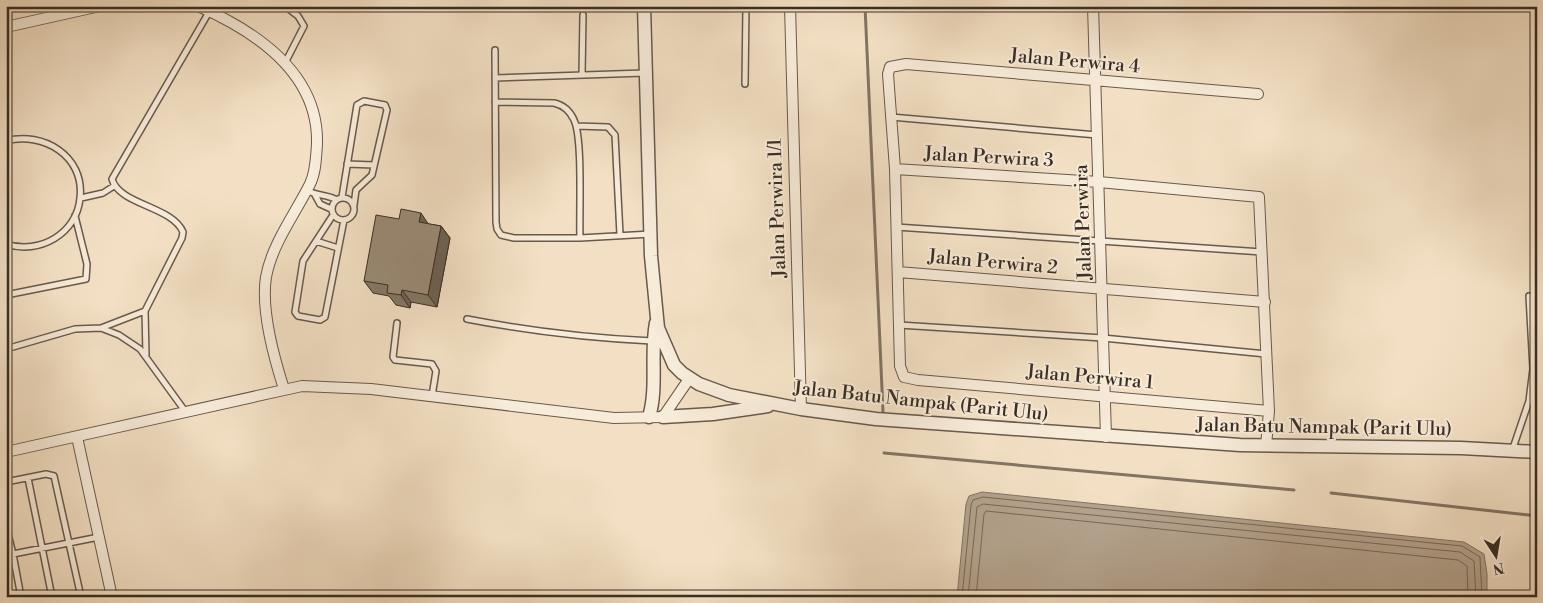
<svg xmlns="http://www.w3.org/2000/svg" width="1543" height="603" font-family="'Libre Bodoni',serif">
<rect width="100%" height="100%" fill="#f3e0c4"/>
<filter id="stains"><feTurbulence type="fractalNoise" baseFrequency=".004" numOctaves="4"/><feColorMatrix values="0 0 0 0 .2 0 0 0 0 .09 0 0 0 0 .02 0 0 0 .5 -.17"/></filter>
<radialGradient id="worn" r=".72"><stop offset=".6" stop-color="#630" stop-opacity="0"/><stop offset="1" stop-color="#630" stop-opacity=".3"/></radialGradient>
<!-- water -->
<path fill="#b4a38e" stroke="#837464" d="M 982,492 L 1464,542 L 1484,554 L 1487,574 L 1487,597 L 957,597 L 966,504 L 969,496 Z"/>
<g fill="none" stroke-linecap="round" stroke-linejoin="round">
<!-- shore -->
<path stroke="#776859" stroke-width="1" d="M 962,597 L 971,505 L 973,500 L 983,497 L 1462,546 L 1480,557 L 1482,597
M 968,597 L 977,507 L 983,504 L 1460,552 L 1474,561 L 1476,597
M 976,597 L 984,514 L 986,511 L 1458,560 L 1467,566 L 1468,597"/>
<!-- stream -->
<path stroke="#837464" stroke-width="3" d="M 865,6 L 883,412
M 884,453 L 1294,490
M 1331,493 L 1537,516"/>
<defs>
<path id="service" d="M 495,50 L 496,222 L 497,229 L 501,235 L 514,238 L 580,238 L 651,234
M 285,63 L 304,26 L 298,16 L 285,6
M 582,75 L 583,15
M 495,78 L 645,73
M 745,84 L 746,6
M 495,102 L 554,103 C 563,105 570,111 574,120 C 583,139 579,213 580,238
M 891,117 L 1097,135
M 576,126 L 608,127 L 615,135 L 620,235
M 6,141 C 43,131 85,156 80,198 C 77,234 39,255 6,244
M 347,164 L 374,165
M 307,190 C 316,196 325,194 335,199
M 315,195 L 320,204 L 331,209
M 342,197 L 357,105 L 364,101 L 385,105 L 387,110 L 372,175 L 356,190 L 354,205
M332 209a11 11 0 1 1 22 0a11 11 0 1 1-22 0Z
M 81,198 L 103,193 L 114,186
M 333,215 L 303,261 L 295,312 L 298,316 L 320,320 L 325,317 L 344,220
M 896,227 L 1262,252
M 316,241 L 338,248
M 6,295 L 86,279 L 87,264 L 75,216
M 467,319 C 529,331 589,338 652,341
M 397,323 L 393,357 L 395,360 L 432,364 L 436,371 L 432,396
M 899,325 L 1103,338 L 1266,354
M 101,328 L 145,311
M 6,349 L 75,329 L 101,328 L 119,335 L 140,349 L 185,411
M 146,355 L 145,311 L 182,238 L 183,232 C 172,206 119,205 112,179 L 209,12
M 1512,451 L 1529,401 L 1533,369 L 1529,296
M 28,478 L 52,597
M 6,482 L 46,474 L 54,476 L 81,597
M 6,526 L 13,554 L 6,555
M 21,597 L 13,554 L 99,537"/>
<path id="minor" d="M 198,6 C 255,31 319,73 317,144 C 316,157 316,172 310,184 C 295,214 272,244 266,277 C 261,309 274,358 284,389
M 790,6 L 801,409
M 1093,6 L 1106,437
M 6,27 L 100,6
M 1258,94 L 906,64 L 890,67 L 888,74 L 895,169 L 900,366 L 904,377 L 918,380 L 1269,411
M 895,169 L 1099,182 L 1259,197 L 1269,411 L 1266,446
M 898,272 L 1265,302
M 77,437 L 112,597
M 6,452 L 302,386 L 371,389 L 614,418 L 663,417 L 689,379"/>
<path id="tertiary" d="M 644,6 L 651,256 L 658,328 L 674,365 L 682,373 L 699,384 L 729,395 L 801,409 L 876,419 L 1240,445 L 1461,448 L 1537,452
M 649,417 C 658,387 650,354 656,323
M 663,417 L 713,414 L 768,406"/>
</defs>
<!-- service casing -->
<use href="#service" stroke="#685a4c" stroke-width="8"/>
<!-- minor casing -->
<use href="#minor" stroke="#685a4c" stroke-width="12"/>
<!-- tertiary casing -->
<use href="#tertiary" stroke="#685a4c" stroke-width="15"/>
<!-- service -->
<use href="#service" stroke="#f7ebd9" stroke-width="5"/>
<!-- minor -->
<use href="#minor" stroke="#f7ebd9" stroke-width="10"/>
<!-- tertiary -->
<use href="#tertiary" stroke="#f7ebd9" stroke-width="12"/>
</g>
<!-- wall -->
<path fill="#847866" stroke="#3a2e24" d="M 428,224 L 441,226 L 450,238 L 437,307 L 411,302 L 410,308 L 396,305 L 389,296 L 373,293 L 364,281 Z"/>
<!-- shaded-wall -->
<path fill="#6c6153" stroke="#3a2e24" d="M 421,213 L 429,225 L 419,222 Z
M 441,226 L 450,238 L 437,307 L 428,295 Z
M 402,290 L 411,302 L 410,308 L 401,295 Z"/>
<!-- building -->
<path fill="#9a8b77" stroke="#3a2e24" d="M 401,209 L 421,213 L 419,222 L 441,226 L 428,295 L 402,290 L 401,295 L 387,293 L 388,285 L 364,281 L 376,215 L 399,219 Z"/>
<g text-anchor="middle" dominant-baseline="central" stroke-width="4" stroke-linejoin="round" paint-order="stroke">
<!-- street labels -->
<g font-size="19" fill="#3a2e24" stroke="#f7ebd9">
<text transform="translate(1075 61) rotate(5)">Jalan Perwira 4</text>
<text transform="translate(989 157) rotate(3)">Jalan Perwira 3</text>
<text transform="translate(777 208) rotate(-92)">Jalan Perwira 1/1</text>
<text transform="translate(1083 222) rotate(-92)">Jalan Perwira</text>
<text transform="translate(993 262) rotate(5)">Jalan Perwira 2</text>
<text transform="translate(1090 377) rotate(5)">Jalan Perwira 1</text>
<text transform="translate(921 401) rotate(6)">Jalan Batu Nampak (Parit Ulu)</text>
<text transform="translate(1324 427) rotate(1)">Jalan Batu Nampak (Parit Ulu)</text>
</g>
</g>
<!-- margin -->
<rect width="1543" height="603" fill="none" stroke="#f3e0c4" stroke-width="25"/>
<rect x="8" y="8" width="1528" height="588" fill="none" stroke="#3a2e24" stroke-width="2.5"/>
<rect x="12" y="12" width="1518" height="578" fill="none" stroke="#3a2e24"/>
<!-- north arrow -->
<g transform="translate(1496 556) rotate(168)" stroke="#f7ebd9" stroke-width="4" paint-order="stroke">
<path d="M0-4L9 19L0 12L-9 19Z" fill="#3a2e24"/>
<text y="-8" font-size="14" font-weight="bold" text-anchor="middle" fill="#3a2e24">N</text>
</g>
<rect width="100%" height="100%" filter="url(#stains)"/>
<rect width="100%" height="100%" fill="url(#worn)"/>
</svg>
